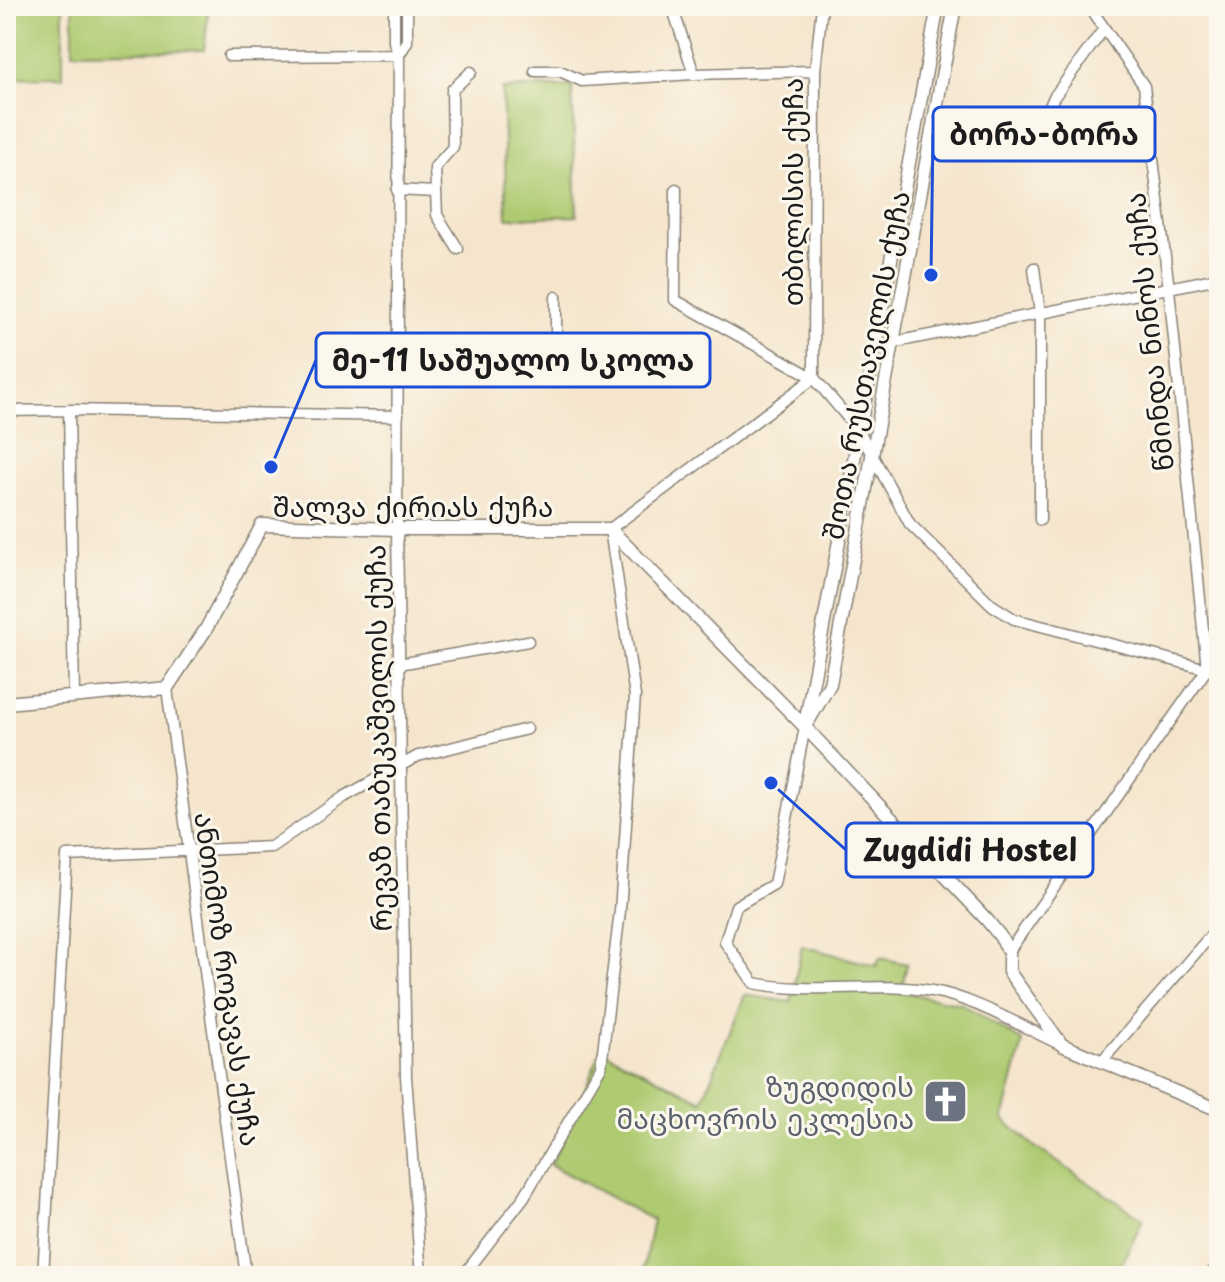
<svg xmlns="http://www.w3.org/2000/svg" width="1225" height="1282" font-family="'Playpen Sans','Noto Sans Georgian',sans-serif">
<rect width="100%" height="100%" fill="#fbf7ec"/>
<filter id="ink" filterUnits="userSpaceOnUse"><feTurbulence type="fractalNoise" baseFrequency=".0125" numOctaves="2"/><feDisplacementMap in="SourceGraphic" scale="16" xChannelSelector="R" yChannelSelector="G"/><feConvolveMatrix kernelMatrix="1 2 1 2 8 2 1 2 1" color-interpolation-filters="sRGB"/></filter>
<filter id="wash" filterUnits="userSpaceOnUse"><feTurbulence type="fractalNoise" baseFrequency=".006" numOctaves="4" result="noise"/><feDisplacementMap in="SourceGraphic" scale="32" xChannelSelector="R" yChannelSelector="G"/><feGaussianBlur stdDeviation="1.8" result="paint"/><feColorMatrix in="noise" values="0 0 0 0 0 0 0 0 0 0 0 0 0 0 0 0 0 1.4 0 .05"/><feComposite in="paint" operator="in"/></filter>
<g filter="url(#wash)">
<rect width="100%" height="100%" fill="#f5e5cc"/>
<!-- green -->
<path fill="#afcb72" stroke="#667447" stroke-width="2" d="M 6,6 L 63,6 L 63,77 L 6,78 Z
M 73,6 L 209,6 L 204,50 L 73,52 Z
M 572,86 L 577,216 L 507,218 L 502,89 Z
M 802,946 L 876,966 L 880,958 L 907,964 L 901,992 L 962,1004 L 1023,1042 L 1003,1119 L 1035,1147 L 1143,1219 L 1116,1276 L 642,1276 L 653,1220 L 550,1165 L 577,1110 L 601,1050 L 702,1101 L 745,995 L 791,1002 Z"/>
</g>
<g filter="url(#ink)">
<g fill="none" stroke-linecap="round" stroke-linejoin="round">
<defs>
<path id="minor" d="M 394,6 L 394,42 L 399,55 L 397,529 L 406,1077 L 421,1276
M 672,6 L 694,74
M 399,55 L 407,42 L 407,6
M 229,56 L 399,55
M 535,71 L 560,71 L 582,81 L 694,74 L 815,71
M 1045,117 L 1054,97 L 1103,30
M 676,189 L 675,300 L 814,378 L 859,431 L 910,524 L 992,605 L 1014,619 L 1207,669 L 1169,289 L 1144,86 L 1089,6
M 397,190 L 435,192
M 458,249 L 437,215 L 435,167 L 453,147 L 452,90 L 471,72
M 1034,268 L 1040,314 L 1040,520
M 875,346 L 1219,278
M 397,376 L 556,382 L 556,297
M 814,378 L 815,71 L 822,6
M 69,410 L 74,697
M 6,411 L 69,410 L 398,416
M 399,664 L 528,641
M 167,688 L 246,1276
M 805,727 L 774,884 L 736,906 L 725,942 L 754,983 C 812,995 873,981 932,991 C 972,997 1024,1028 1062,1045
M 1009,951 L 1207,669 L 1219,660
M 1101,1062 L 1219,926
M 43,1276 L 67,856 L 271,847 L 344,797 L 418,756 L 527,729
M 463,1276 L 524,1197 L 601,1067 L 620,911 L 635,696 L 610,529 L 814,378"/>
<path id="tertiary" d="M 6,703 L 167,688 L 206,629 L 262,525 L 397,529 L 610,529 L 805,727 L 987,920 L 1000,936 L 1009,951 L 1009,972 L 1062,1045 L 1219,1110
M 806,719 L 938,6
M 805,727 L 830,684 L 955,6
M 1209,1276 L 1219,1268"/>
</defs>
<!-- minor casing -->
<use href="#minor" stroke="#888074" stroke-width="13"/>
<!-- tertiary casing -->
<use href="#tertiary" stroke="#888074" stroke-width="15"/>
<!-- minor -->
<use href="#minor" stroke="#fff" stroke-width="10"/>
<!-- tertiary -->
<use href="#tertiary" stroke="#fff" stroke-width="12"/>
</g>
</g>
<!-- icons -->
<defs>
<symbol id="church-square" viewBox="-11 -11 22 22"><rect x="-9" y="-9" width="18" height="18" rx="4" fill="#6b7280" stroke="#fbf7ec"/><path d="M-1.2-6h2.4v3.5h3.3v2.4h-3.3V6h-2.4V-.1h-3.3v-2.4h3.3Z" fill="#fff"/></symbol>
</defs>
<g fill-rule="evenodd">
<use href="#church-square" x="920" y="1076" width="51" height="51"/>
</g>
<g text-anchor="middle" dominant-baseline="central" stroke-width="6" stroke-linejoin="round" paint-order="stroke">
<!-- street labels -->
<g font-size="28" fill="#1c1c1c" stroke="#fbf7ec">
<text transform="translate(791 192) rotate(-90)">თბილისის ქუჩა</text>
<text transform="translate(1148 332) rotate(-96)">წმინდა ნინოს ქუჩა</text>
<text transform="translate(865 365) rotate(-79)">შოთა რუსთაველის ქუჩა</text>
<text x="413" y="505">შალვა ქირიას ქუჩა</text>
<text transform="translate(377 738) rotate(-91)">რევაზ თაბუკაშვილის ქუჩა</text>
<text transform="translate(229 979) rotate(82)">ანთიმოზ როგავას ქუჩა</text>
</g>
<!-- worship labels -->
<g font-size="28" fill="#5b616d" stroke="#fbf7ec" text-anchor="end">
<text x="914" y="1085">ზუგდიდის<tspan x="914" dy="32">მაცხოვრის ეკლესია</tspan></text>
</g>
</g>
<!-- callouts -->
<path fill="none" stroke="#1d4ed8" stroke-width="3" d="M931 275L933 134M271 467L316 360M771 783L846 850"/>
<g fill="#1d4ed8" stroke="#fbf7ec" stroke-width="3">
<circle cx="931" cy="275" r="8"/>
<circle cx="271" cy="467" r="8"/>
<circle cx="771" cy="783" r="8"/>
</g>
<g fill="#fbf7ec" stroke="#1d4ed8" stroke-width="3">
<rect x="933" y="107" width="222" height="54" rx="8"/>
<rect x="316" y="333" width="394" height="54" rx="8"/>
<rect x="846" y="823" width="247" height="54" rx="8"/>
</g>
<g font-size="30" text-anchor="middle" font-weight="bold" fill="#1c1c1c">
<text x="1044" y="145">ბორა-ბორა</text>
<text x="513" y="371">მე-11 საშუალო სკოლა</text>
<text x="970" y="861">Zugdidi Hostel</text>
</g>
<!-- margin -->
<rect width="1225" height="1282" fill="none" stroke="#fbf7ec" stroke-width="32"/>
</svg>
